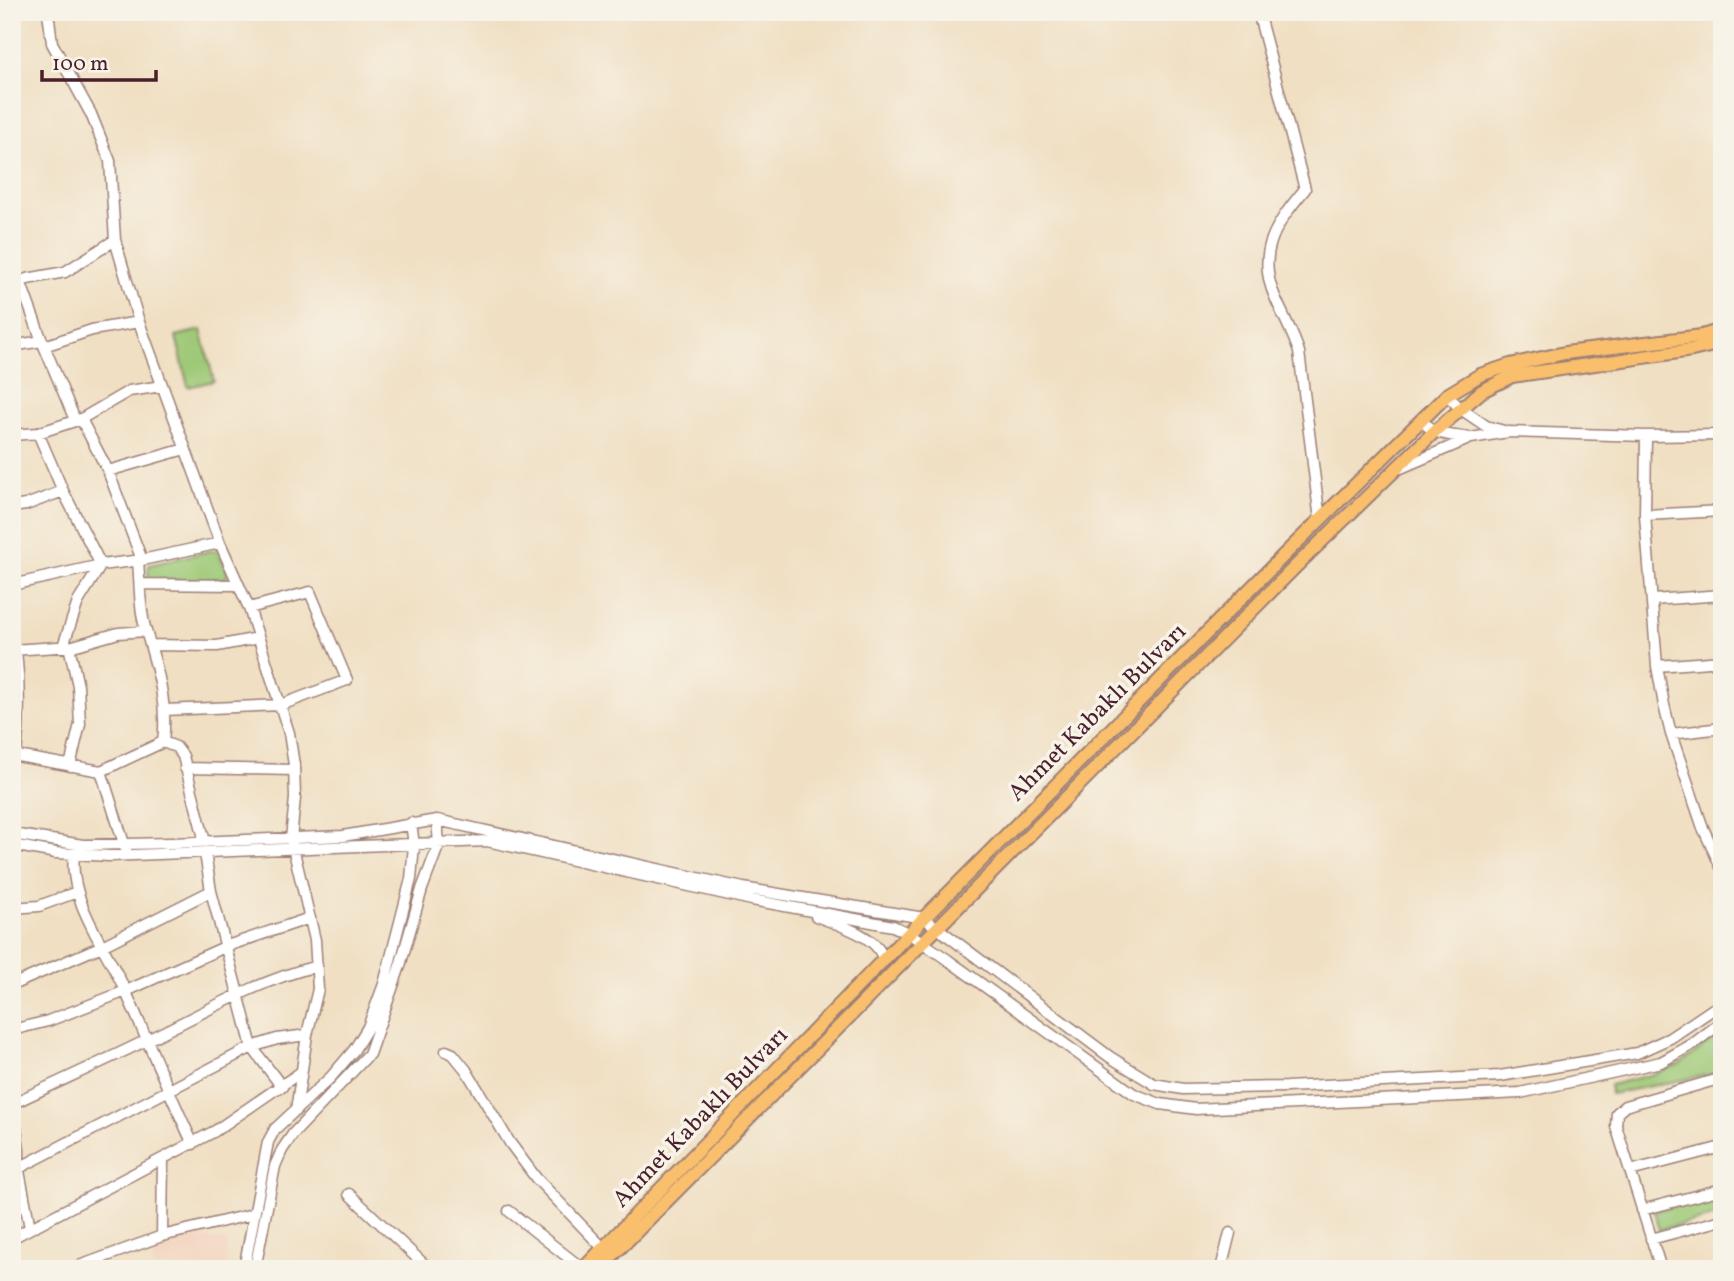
<svg xmlns="http://www.w3.org/2000/svg" width="1734" height="1281" font-family="Vollkorn,serif">
<rect width="100%" height="100%" fill="#f7f3e8"/>
<filter id="ink" filterUnits="userSpaceOnUse"><feTurbulence type="fractalNoise" baseFrequency=".0143" numOctaves="2"/><feDisplacementMap in="SourceGraphic" scale="14" xChannelSelector="R" yChannelSelector="G"/><feConvolveMatrix kernelMatrix="1 2 1 2 8 2 1 2 1" color-interpolation-filters="sRGB"/></filter>
<filter id="wash" filterUnits="userSpaceOnUse"><feTurbulence type="fractalNoise" baseFrequency=".00686" numOctaves="4" result="noise"/><feDisplacementMap in="SourceGraphic" scale="28" xChannelSelector="R" yChannelSelector="G"/><feGaussianBlur stdDeviation="1.57" result="paint"/><feColorMatrix in="noise" values="0 0 0 0 0 0 0 0 0 0 0 0 0 0 0 0 0 1.4 0 .05"/><feComposite in="paint" operator="in"/></filter>
<g filter="url(#wash)">
<rect width="100%" height="100%" fill="#f0dfc2"/>
<!-- built -->
<path fill="#f3d4bf" d="M 191,1237 L 227,1241 L 227,1269 L 153,1268 L 154,1247 L 176,1239 Z"/>
<!-- green -->
<path fill="#9cc875" stroke="#737450" stroke-width="2" d="M 201,330 L 214,381 L 188,387 L 176,336 Z
M 214,550 L 218,551 L 227,570 L 227,577 L 224,579 L 151,581 L 148,578 L 149,565 Z
M 1722,1032 L 1722,1072 L 1611,1094 L 1610,1085 L 1654,1074 L 1680,1064 Z
M 1722,1195 L 1722,1215 L 1659,1230 L 1654,1211 Z"/>
</g>
<g filter="url(#ink)">
<g fill="none" stroke-linecap="round" stroke-linejoin="round">
<defs>
<path id="minor" d="M 48,12 L 52,43 L 91,114 L 110,161 L 115,240
M 1258,12 L 1305,189 C 1277,223 1255,252 1275,297 C 1283,316 1293,333 1299,352 L 1320,520
M 20,281 L 42,341
M 12,285 L 27,279 L 65,272 L 115,240 L 139,322 L 220,543 L 249,608 L 289,733 L 294,765 L 295,798 L 291,839 L 315,940 L 318,989 L 307,1035 L 296,1111
M 12,346 L 42,341 L 75,420
M 44,346 L 92,330 L 139,322
M 1447,395 L 1461,409 L 1486,426 L 1504,431
M 1422,418 C 1429,436 1453,435 1470,438
M 81,419 L 108,471 L 142,560
M 38,433 L 63,491 L 101,565 L 78,602 L 63,646
M 12,435 L 38,433 L 81,419 L 129,391 L 162,386
M 1646,436 L 1645,515 L 1657,666 L 1664,705 L 1671,734 L 1703,828 L 1722,869
M 1401,468 L 1471,438 L 1508,432 L 1646,436 L 1722,435
M 108,471 L 185,449
M 12,507 L 26,505 L 63,491
M 1645,515 L 1722,511
M 140,584 L 237,585
M 12,585 L 101,565 L 142,560 L 220,543
M 1653,600 L 1722,595
M 151,645 L 217,646 L 258,638
M 69,646 L 78,686 L 80,724 L 70,766
M 12,650 L 73,646 L 118,633 L 146,631
M 16,650 C 20,686 20,719 16,756
M 1657,666 L 1722,661
M 165,710 L 281,705 L 347,680 L 310,592 L 249,608
M 1671,734 L 1722,728
M 163,742 L 176,747 L 183,756 L 205,842
M 12,755 L 101,771 L 163,742 C 168,702 157,668 146,631 C 139,608 140,584 138,561
M 185,768 L 294,770
M 101,771 L 126,850
M 12,834 L 83,845 L 171,843 L 343,836 L 437,820 L 743,888 L 924,918 L 1110,1057 L 1154,1084 L 1183,1089 L 1286,1087 L 1500,1076 L 1637,1053 L 1670,1038 L 1722,1003
M 12,845 L 56,853 L 109,856 L 487,841 L 752,900 L 893,926 L 910,934 L 948,960 L 1134,1094 L 1160,1104 L 1196,1109 L 1520,1093 L 1661,1062 L 1693,1044 L 1722,1022
M 205,853 L 211,891 L 252,1047 L 282,1087
M 74,855 C 68,900 107,950 125,990 C 148,1041 169,1093 193,1144
M 12,908 L 39,906 L 77,892
M 816,916 C 836,924 883,937 883,962
M 12,985 L 102,946 L 211,891
M 12,1030 L 48,1021 L 126,991 L 227,946 L 310,918
M 446,1051 L 453,1054 L 466,1070 L 510,1143 L 536,1178 L 603,1248
M 12,1099 L 19,1150 L 19,1171 L 30,1228
M 14,1103 C 58,1082 102,1062 145,1041 C 202,1014 256,981 317,966
M 19,1168 L 252,1047 L 277,1039 L 307,1035
M 1630,1171 L 1722,1147
M 349,1194 L 429,1269
M 1642,1210 L 1722,1189
M 509,1211 L 583,1269
M 162,1236 L 163,1160
M 12,1238 L 215,1131 L 301,1072
M 1651,1239 L 1722,1220
M 71,1269 L 162,1236 L 253,1214
M 244,1269 L 268,1142 L 275,1129 L 331,1077 L 354,1050 L 368,1027 L 384,984 L 411,879 L 414,845 L 411,823
M 255,1269 L 275,1166 L 282,1150 L 293,1134 L 369,1054 L 400,966 L 422,889 L 439,844 L 437,820
M 1221,1269 L 1230,1233
M 1661,1269 L 1616,1126 L 1617,1113 L 1625,1106 L 1722,1078"/>
<path id="major" d="M 583,1269 L 924,918 L 1284,555 L 1447,395 L 1480,375 L 1510,365 L 1565,353 L 1702,336 L 1722,330
M 599,1269 L 1296,566 L 1434,432 L 1482,391 L 1512,376 L 1692,350 L 1722,343"/>
</defs>
<!-- minor casing -->
<use href="#minor" stroke="#9d7f76" stroke-width="13"/>
<!-- major casing -->
<use href="#major" stroke="#9d7f76" stroke-width="16"/>
<!-- minor -->
<use href="#minor" stroke="#fff" stroke-width="10"/>
<!-- major -->
<use href="#major" stroke="#f9bf6d" stroke-width="12"/>
</g>
</g>
<g text-anchor="middle" dominant-baseline="central" stroke-width="7" stroke-linejoin="round" paint-order="stroke">
<!-- street labels -->
<g font-size="24" fill="#4a1f2b" stroke="#f7f3e8">
<text transform="translate(1098 713) rotate(-45)">Ahmet Kabaklı Bulvarı</text>
<text transform="translate(701 1118) rotate(-46)">Ahmet Kabaklı Bulvarı</text>
</g>
</g>
<!-- margin -->
<rect width="1734" height="1281" fill="none" stroke="#f7f3e8" stroke-width="42"/>
<!-- scale -->
<path d="M42 70v10h114v-10" fill="none" stroke="#4a1f2b" stroke-width="3.5"/>
<text x="52" y="70" font-size="21" fill="#4a1f2b" stroke="#f7f3e8" stroke-width="5" paint-order="stroke">100 m</text>
</svg>
